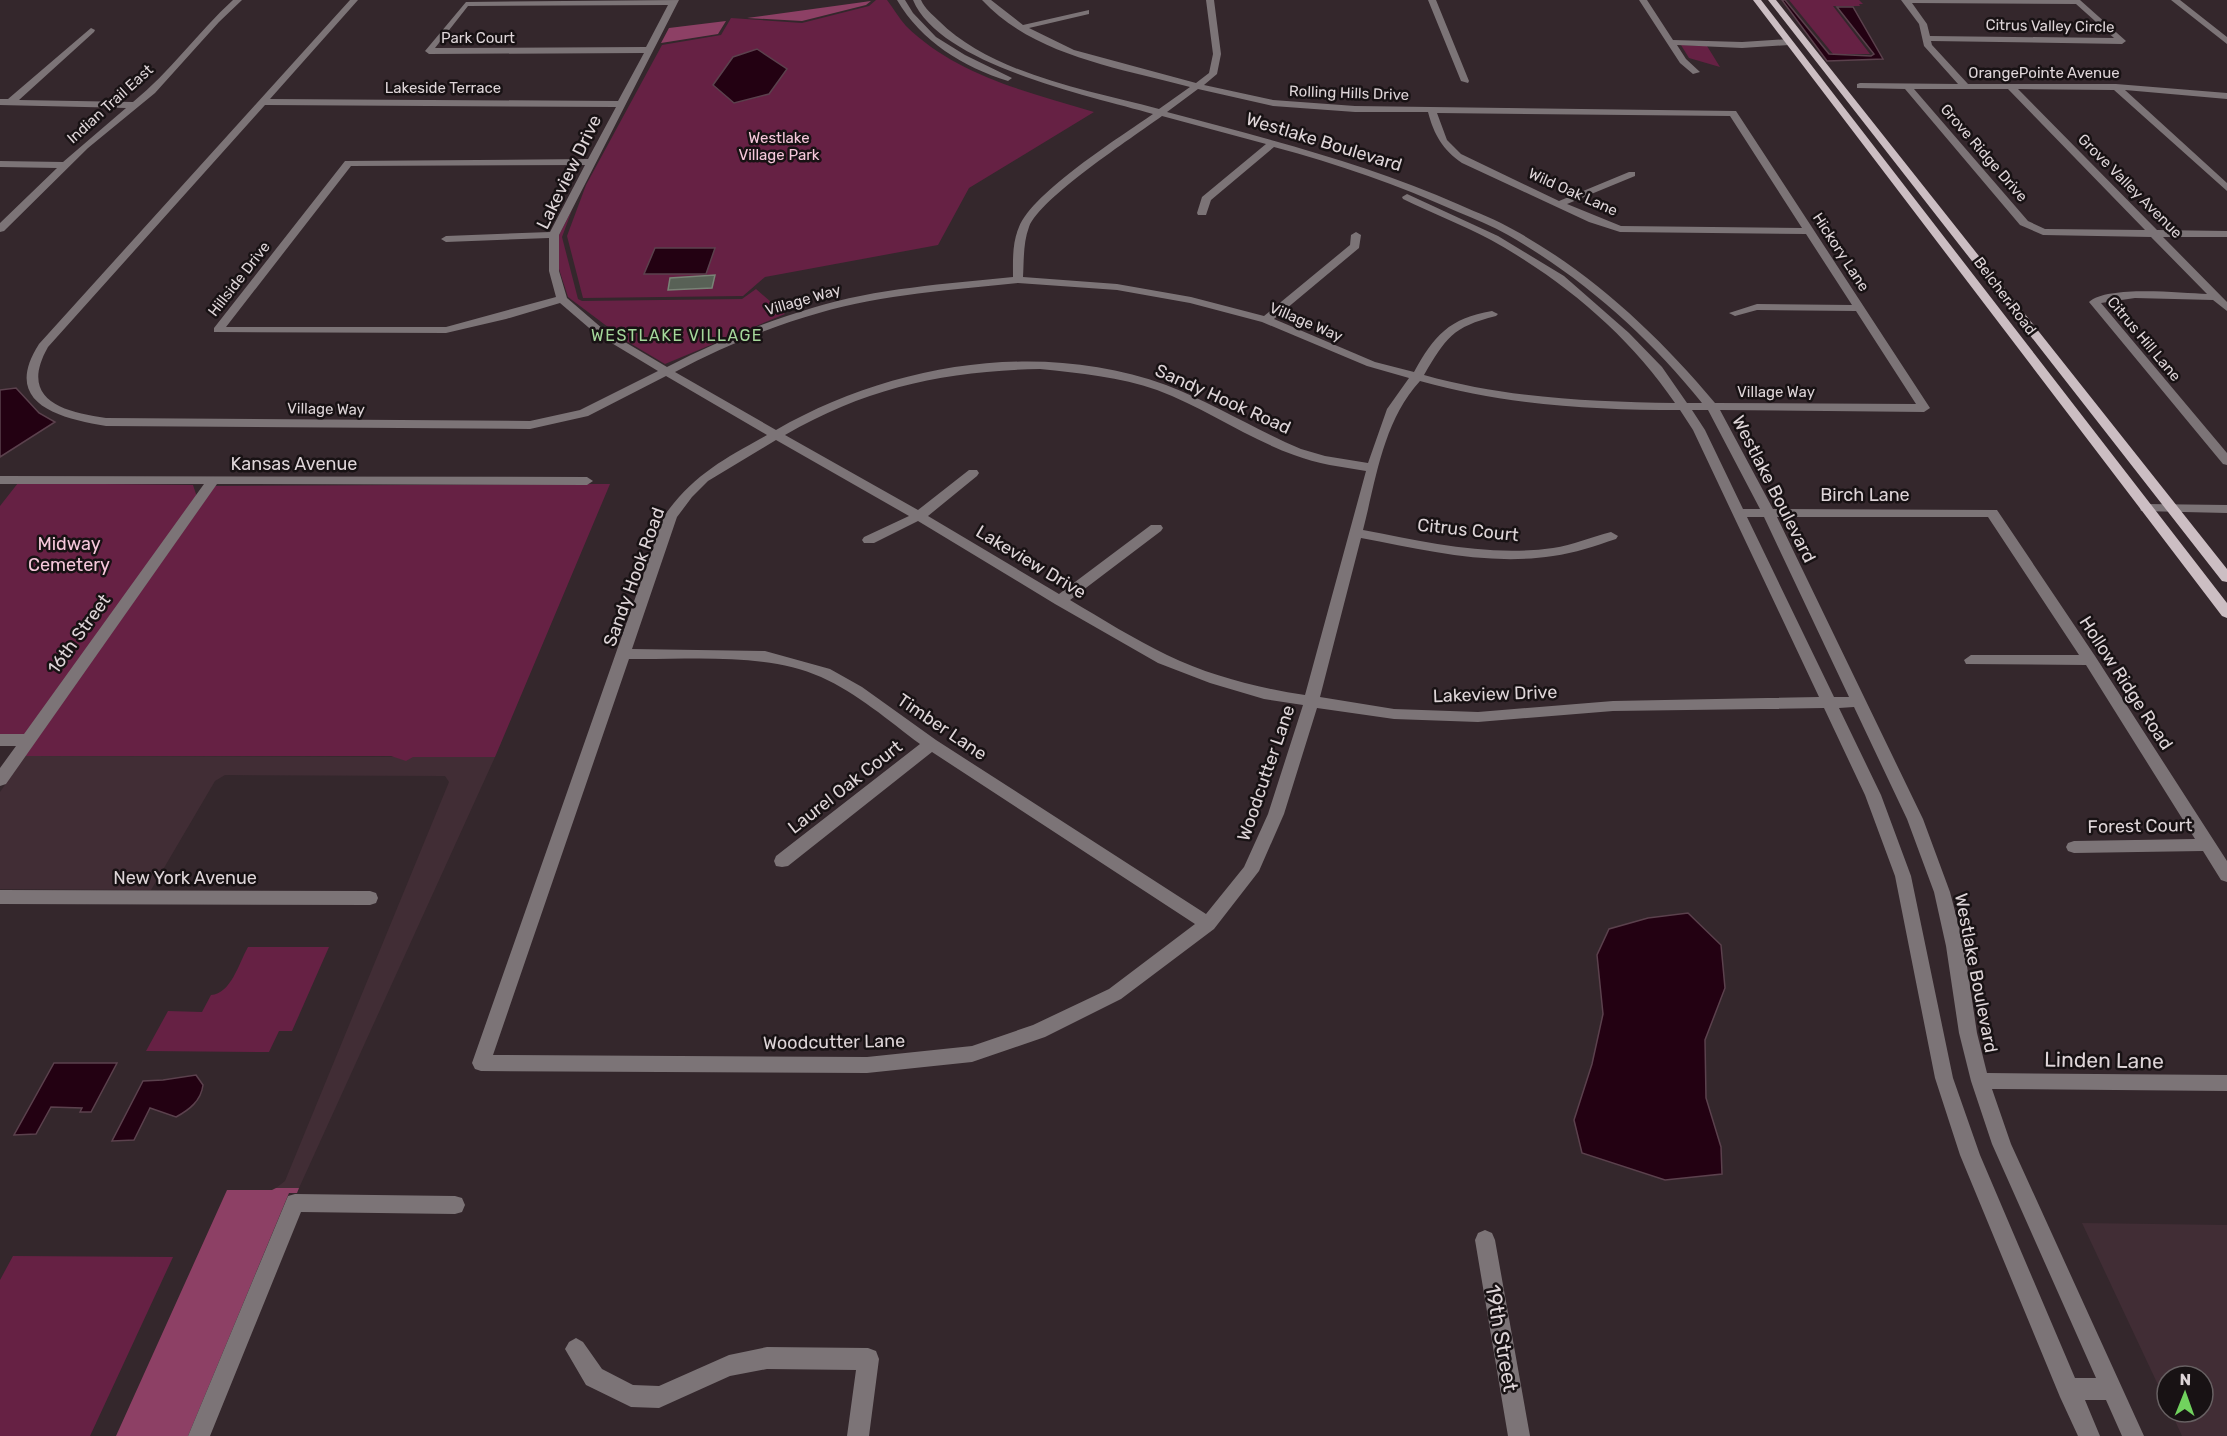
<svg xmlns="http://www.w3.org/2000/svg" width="2227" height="1436" font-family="Rubik,sans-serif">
<rect width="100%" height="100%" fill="#34272c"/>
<!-- built -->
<path fill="#412d35" d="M 25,756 L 495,757 L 299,1188 L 276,1188 L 285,1181 L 449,782 L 445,776 L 225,775 L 215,781 L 151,890 L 0,889 L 0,792 Z
M 2082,1223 L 2227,1225 L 2227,1436 L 2182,1436 L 2171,1412 L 2203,1412 L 2203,1376 L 2167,1376 L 2167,1404 Z"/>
<!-- green -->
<path fill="#662144" d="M 876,0 L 887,0 C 893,8 899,18 906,26 C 957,76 1028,92 1094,112 L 969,188 L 938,245 L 765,277 L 743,296 L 583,298 L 567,236 L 586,185 L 662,45 L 721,35 L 731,18 L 802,23 L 869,6 Z
M 1789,0 L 1859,0 L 1863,4 L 1859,4 L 1860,6 L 1833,6 L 1870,54 L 1833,54 Z
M 1681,45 L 1707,46 L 1720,67 L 1689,58 Z
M 572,210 L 562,237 L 578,299 L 582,301 L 742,299 L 756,289 L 785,314 L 665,364 L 628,342 L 568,297 L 559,269 L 559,235 Z
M 18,483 L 193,485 L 197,497 L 22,740 L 0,740 L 0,506 Z
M 592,484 L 610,484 L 495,757 L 413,757 L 406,761 L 391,756 L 25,756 L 215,486 Z
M 248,947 L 329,947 L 292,1031 L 279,1031 L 269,1052 L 146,1051 L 168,1011 L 202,1012 L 211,995 C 231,994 239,963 248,947 Z
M 13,1256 L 173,1257 L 90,1436 L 0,1436 L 0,1280 Z"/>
<!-- forest -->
<path fill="#8d4065" d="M 871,1 L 866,5 L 802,21 L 747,18 Z
M 726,21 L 718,34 L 661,43 L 669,28 Z
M 276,1188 L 299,1188 L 297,1193 L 289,1193 L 188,1436 L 116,1436 L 227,1190 L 272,1190 Z"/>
<!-- water -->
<path fill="#230112" stroke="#5b414d" stroke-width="1.5" d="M 1782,0 L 1785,0 L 1829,54 L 1871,56 L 1874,54 L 1837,7 L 1853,7 L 1883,59 L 1827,61 Z
M 757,49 L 787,69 L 769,94 L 734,103 L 713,85 L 733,57 Z
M 655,248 L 715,248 L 706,274 L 644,274 Z
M 16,388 L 39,413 L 55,422 L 0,457 L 0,390 Z
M 1688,913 L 1721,945 L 1725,988 L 1705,1040 L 1706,1098 L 1721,1147 L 1722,1174 L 1665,1180 L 1582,1153 L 1574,1120 L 1592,1064 L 1603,1014 L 1597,955 L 1609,929 L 1648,918 Z
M 54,1063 L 117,1063 L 91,1112 L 80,1112 L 82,1108 L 51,1107 L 36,1134 L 14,1135 Z
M 196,1075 L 203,1085 C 201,1101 189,1110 176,1117 L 150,1108 L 134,1140 L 112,1141 L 143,1081 L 163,1080 Z"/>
<!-- building -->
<path fill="#586156" stroke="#798376" stroke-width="1.5" d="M 715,275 L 712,288 L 668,290 L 670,278 Z"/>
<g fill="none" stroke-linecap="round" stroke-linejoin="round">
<!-- minor -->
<path fill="#7c7477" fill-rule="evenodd" d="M 233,0 L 242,0 L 219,22 L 155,93 L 88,148 L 4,231 L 0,232 L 0,223 L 57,168 L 0,167 L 0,161 L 63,162 L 126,108 L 0,105 L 0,99 L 8,99 L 91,28 L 95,30 L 94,32 L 19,100 L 133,102 C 170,72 198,32 233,0 Z
M 350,0 L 358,0 L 270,99 L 618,101 L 644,53 L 429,54 L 425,51 L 466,2 L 679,0 L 559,235 L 559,271 L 567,298 L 603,329 L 667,367 C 714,343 762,323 812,308 C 877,288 946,284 1013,277 C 1013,261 1012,243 1019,227 C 1033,192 1120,137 1153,114 C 1090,96 940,65 913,0 L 921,0 C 925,9 932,14 939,21 C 992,74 1087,90 1159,109 L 1190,87 C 1120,68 1034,56 982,0 L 991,0 L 1023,25 L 1089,10 L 1089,14 L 1029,28 L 1074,50 L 1196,83 L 1209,73 L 1213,54 L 1206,0 L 1214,0 L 1221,54 L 1217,74 L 1204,85 L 1273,100 L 1355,106 L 1736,111 L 1930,408 L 1924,412 L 1720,410 L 1773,509 L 1997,510 L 2095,656 L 2227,861 L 2227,882 L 2221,880 L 2203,851 L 2074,853 L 2068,851 L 2066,847 L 2068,843 L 2074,841 L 2195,839 L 2086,665 L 1966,664 L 1964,660 L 1971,655 L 2079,655 L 1988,517 L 1777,517 L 1923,819 L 1950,892 L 1964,946 L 1977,1033 L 1987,1073 L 2227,1075 L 2227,1091 L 1992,1089 L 2011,1144 L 2144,1436 L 2122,1436 L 2106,1400 L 2085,1400 L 2100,1436 L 2078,1436 L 2060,1397 L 1960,1155 L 1935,1078 L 1895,876 L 1865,795 L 1824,708 L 1613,711 L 1478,722 L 1394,719 L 1317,708 L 1284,814 L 1259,871 L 1214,929 L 1121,999 L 1045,1037 L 972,1062 L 867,1073 L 481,1071 L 475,1069 L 472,1063 L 664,516 C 694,474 724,459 767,435 L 666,376 L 588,416 L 530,429 L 106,426 C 58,418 1,403 39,344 ZM 668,5 L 646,47 L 435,48 L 468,6 ZM 1198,89 L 1273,106 L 1355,112 L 1428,112 C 1434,135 1443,150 1462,163 L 1589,222 L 1620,232 L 1806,234 L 1852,305 L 1757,304 L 1729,313 L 1735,316 L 1757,310 L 1856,311 L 1916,404 L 1715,403 C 1658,335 1592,273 1514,230 C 1497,220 1478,213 1460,205 C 1365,163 1268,139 1167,112 ZM 265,105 L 616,107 L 588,159 L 345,161 L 214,328 L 214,332 L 446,333 L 506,319 L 560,303 L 595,333 L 658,371 L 580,410 L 530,421 L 106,418 C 63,412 18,400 48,347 ZM 1437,113 L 1730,116 L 1802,228 L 1621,226 L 1567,204 L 1635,176 L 1635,172 L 1629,172 L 1559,201 L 1461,154 L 1447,140 ZM 1162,116 L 1266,144 L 1202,197 L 1197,213 L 1198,215 L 1206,215 L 1211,200 L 1274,147 C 1338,164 1398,185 1458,212 C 1475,219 1492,226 1508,235 C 1583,278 1648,336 1702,403 L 1687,403 L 1662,367 L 1629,333 L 1564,276 L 1498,236 L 1407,194 L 1402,197 L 1403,199 C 1432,213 1463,225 1491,240 C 1563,280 1629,335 1675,403 C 1590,402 1506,398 1424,375 C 1446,338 1452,327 1496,316 L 1498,314 L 1492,311 C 1449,318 1434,336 1414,372 L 1375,362 L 1274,319 L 1359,248 L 1361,235 L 1356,232 L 1351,235 L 1350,245 L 1264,316 L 1191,297 L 1117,284 L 1023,277 C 1024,261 1023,243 1029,227 C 1041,197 1132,138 1162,116 ZM 585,165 L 550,232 L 446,236 L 441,239 L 446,242 L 549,238 L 549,271 L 556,297 L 446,327 L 226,327 L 351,166 ZM 1018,283 L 1117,290 L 1190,303 L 1262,322 L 1367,366 L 1409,378 L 1387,409 L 1368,463 L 1325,456 L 1301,449 C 1256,430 1213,403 1166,385 C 1039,339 891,364 776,430 L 675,372 C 721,348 769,327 819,313 C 884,294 952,290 1018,283 ZM 1040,369 C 1080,373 1120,377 1157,390 C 1205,408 1247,438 1294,455 C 1317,464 1342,467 1366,471 L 1305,695 C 1259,688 1210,676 1167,655 C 1134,639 1102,619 1070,600 L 1161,531 L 1163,528 L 1161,525 L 1151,525 L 1059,594 L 928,516 L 977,476 L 979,473 L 977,470 L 969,470 L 918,510 L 785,435 C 868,387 945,371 1040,369 ZM 1420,381 C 1505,405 1592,410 1680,410 L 1693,430 L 1819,697 L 1613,701 L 1478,712 L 1394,709 L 1320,697 L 1361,538 C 1424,550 1489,566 1553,556 C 1575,553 1595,546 1616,539 L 1618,536 L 1611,532 C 1591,537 1573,545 1553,548 C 1489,557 1426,542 1363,530 C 1376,480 1383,421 1420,381 ZM 1692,410 L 1708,410 L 1760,509 L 1743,509 L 1705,430 ZM 776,440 L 909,516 L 864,537 L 862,540 L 864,543 L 874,543 L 918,521 L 1055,604 L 1158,663 L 1210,683 L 1264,699 L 1303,705 L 1268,814 L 1244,867 L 1206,914 L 936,740 L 862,687 L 830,669 L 765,651 L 632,649 L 677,517 L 692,497 L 708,481 ZM 1747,517 L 1764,517 L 1849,697 L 1834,697 ZM 629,659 C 690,660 764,652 821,677 C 857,693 889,721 920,744 L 776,856 L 774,861 L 776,866 L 782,867 L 788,866 L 932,752 L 1195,924 L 1109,989 L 1033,1025 L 972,1046 L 867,1057 L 493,1055 ZM 1854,707 L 1907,819 L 1934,892 L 1946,946 L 1959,1033 L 1971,1081 L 1992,1144 L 2096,1378 L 2075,1378 L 1980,1155 L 1953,1078 L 1911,876 L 1881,795 L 1839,708 Z
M 897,0 L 905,0 L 913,13 L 936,37 L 965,55 L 1012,78 L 1008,81 C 963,67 921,41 897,0 Z
M 1428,0 L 1436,0 L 1469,81 L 1468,83 L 1461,81 Z
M 1639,0 L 1647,0 L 1673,40 L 1742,42 L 1789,39 L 1793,42 L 1789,45 L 1742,48 L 1677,45 L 1686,59 L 1700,72 L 1693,74 L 1680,63 Z
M 1901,0 L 2080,0 L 2126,41 L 2122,44 L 1931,41 L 1932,45 L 1968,84 L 2116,84 L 2227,93 L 2227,99 L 2125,90 L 2227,183 L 2227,191 L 2114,90 L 2018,89 L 2157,230 L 2227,231 L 2227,237 L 2163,237 L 2227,302 L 2227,311 L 2213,300 L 2135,298 L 2101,303 L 2227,453 L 2227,465 L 2223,464 L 2089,302 C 2108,285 2180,293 2207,294 L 2151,237 L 2043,235 L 2020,225 L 1905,89 L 1857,88 L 1857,84 L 1860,83 L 1958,84 L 1924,46 L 1919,24 ZM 1912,3 L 2076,4 L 2114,38 L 1930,36 L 1927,24 ZM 1914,89 L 2008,89 L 2145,230 L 2045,229 L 2028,221 Z
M 2171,0 L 2180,0 L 2227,37 L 2227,44 Z
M 0,476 L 587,477 L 593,481 L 587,485 L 217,484 L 6,784 L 0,786 L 0,768 L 16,746 L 0,746 L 0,734 L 24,734 L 204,484 L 0,484 Z
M 2146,504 L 2227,505 L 2227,513 L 2141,511 L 2140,508 L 2141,505 Z
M 0,890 L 370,891 L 376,893 L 378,898 L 376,903 L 370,905 L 0,904 Z
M 295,1194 L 455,1196 L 462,1198 L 465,1205 L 462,1212 L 455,1214 L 301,1212 L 210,1436 L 188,1436 L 288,1196 Z
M 1485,1230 L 1492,1233 L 1495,1240 L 1530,1436 L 1508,1436 L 1475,1240 L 1478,1233 Z
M 576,1338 L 583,1342 L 602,1369 L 633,1385 L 659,1386 L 729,1355 L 767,1347 L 868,1348 L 876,1351 L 879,1359 L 869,1436 L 847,1436 L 856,1370 L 767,1369 L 730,1376 L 659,1408 L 631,1407 L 586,1385 L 565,1349 L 569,1342 Z"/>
<!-- major -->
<path fill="#ccbec3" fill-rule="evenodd" d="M 1753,0 L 1761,0 L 2227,603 L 2227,618 L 2222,616 Z
M 1768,0 L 1776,0 L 2227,569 L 2227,582 L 2222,581 Z"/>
</g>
<g text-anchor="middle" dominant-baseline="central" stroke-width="5" stroke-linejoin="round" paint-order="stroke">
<!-- far-street labels -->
<g font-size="15" fill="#ded5d8" stroke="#181214">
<text transform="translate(2050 26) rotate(1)">Citrus Valley Circle</text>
<text x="478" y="38">Park Court</text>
<text x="2044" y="73">OrangePointe Avenue</text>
<text x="443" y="88">Lakeside Terrace</text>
<text transform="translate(1349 93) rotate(2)">Rolling Hills Drive</text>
<text transform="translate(110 104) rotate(-42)">Indian Trail East</text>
<text transform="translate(1984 153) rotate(49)">Grove Ridge Drive</text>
<text transform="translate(2130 186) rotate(45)">Grove Valley Avenue</text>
<text transform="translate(1573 192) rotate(24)">Wild Oak Lane</text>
<text transform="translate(1841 252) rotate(57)">Hickory Lane</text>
<text transform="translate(239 279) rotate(-52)">Hillside Drive</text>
<text transform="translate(2005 296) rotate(53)">Belcher Road</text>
<text transform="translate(803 300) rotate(-16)">Village Way</text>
<text transform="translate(1306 322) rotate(23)">Village Way</text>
<text transform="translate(2144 339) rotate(50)">Citrus Hill Lane</text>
<text x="1776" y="392">Village Way</text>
<text transform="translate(326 409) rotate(1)">Village Way</text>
</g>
<!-- far-park labels -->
<g font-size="15" fill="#f6c8db" stroke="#181214">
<text x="779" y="138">Westlake<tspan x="779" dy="17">Village Park</tspan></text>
</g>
<!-- far-neighbourhood labels -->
<g font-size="16" letter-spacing="1.5" fill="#a5d89b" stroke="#181214">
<text x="677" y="335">WESTLAKE VILLAGE</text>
</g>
<!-- street labels -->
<g font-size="18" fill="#ded5d8" stroke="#181214">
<text transform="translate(1324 142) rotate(17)">Westlake Boulevard</text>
<text transform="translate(569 172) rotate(-64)">Lakeview Drive</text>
<text transform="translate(1223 399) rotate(24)">Sandy Hook Road</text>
<text x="294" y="464">Kansas Avenue</text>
<text transform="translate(1774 489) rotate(63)">Westlake Boulevard</text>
<text x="1865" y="495">Birch Lane</text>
<text transform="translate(1468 530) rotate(6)">Citrus Court</text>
<text transform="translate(1031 562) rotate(31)">Lakeview Drive</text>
<text transform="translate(634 577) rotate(-70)">Sandy Hook Road</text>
<text transform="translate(79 634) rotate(-54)">16th Street</text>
<text transform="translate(2126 683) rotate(57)">Hollow Ridge Road</text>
<text transform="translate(1495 694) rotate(-2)">Lakeview Drive</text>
<text transform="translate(942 727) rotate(34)">Timber Lane</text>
<text transform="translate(1266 773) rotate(-71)">Woodcutter Lane</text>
<text transform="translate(845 787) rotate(-38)">Laurel Oak Court</text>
<text transform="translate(2140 826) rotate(-1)">Forest Court</text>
<text x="185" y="878">New York Avenue</text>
<text transform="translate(1976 973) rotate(79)">Westlake Boulevard</text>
<text transform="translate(834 1042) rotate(-1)">Woodcutter Lane</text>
</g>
<!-- park labels -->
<g font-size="18" fill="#f6c8db" stroke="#181214">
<text x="69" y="544">Midway<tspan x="69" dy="21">Cemetery</tspan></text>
</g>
<!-- near-street labels -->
<g font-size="21" fill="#ded5d8" stroke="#181214">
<text transform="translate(2104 1060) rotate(1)">Linden Lane</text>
<text transform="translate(1502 1338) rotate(80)">19th Street</text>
</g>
</g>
<!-- north arrow -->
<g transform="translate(2185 1394) rotate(1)"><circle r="28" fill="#181214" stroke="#676062" stroke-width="1.5"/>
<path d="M0-4.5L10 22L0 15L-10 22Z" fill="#71d25e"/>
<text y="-9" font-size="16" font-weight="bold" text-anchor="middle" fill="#ded5d8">N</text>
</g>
</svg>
